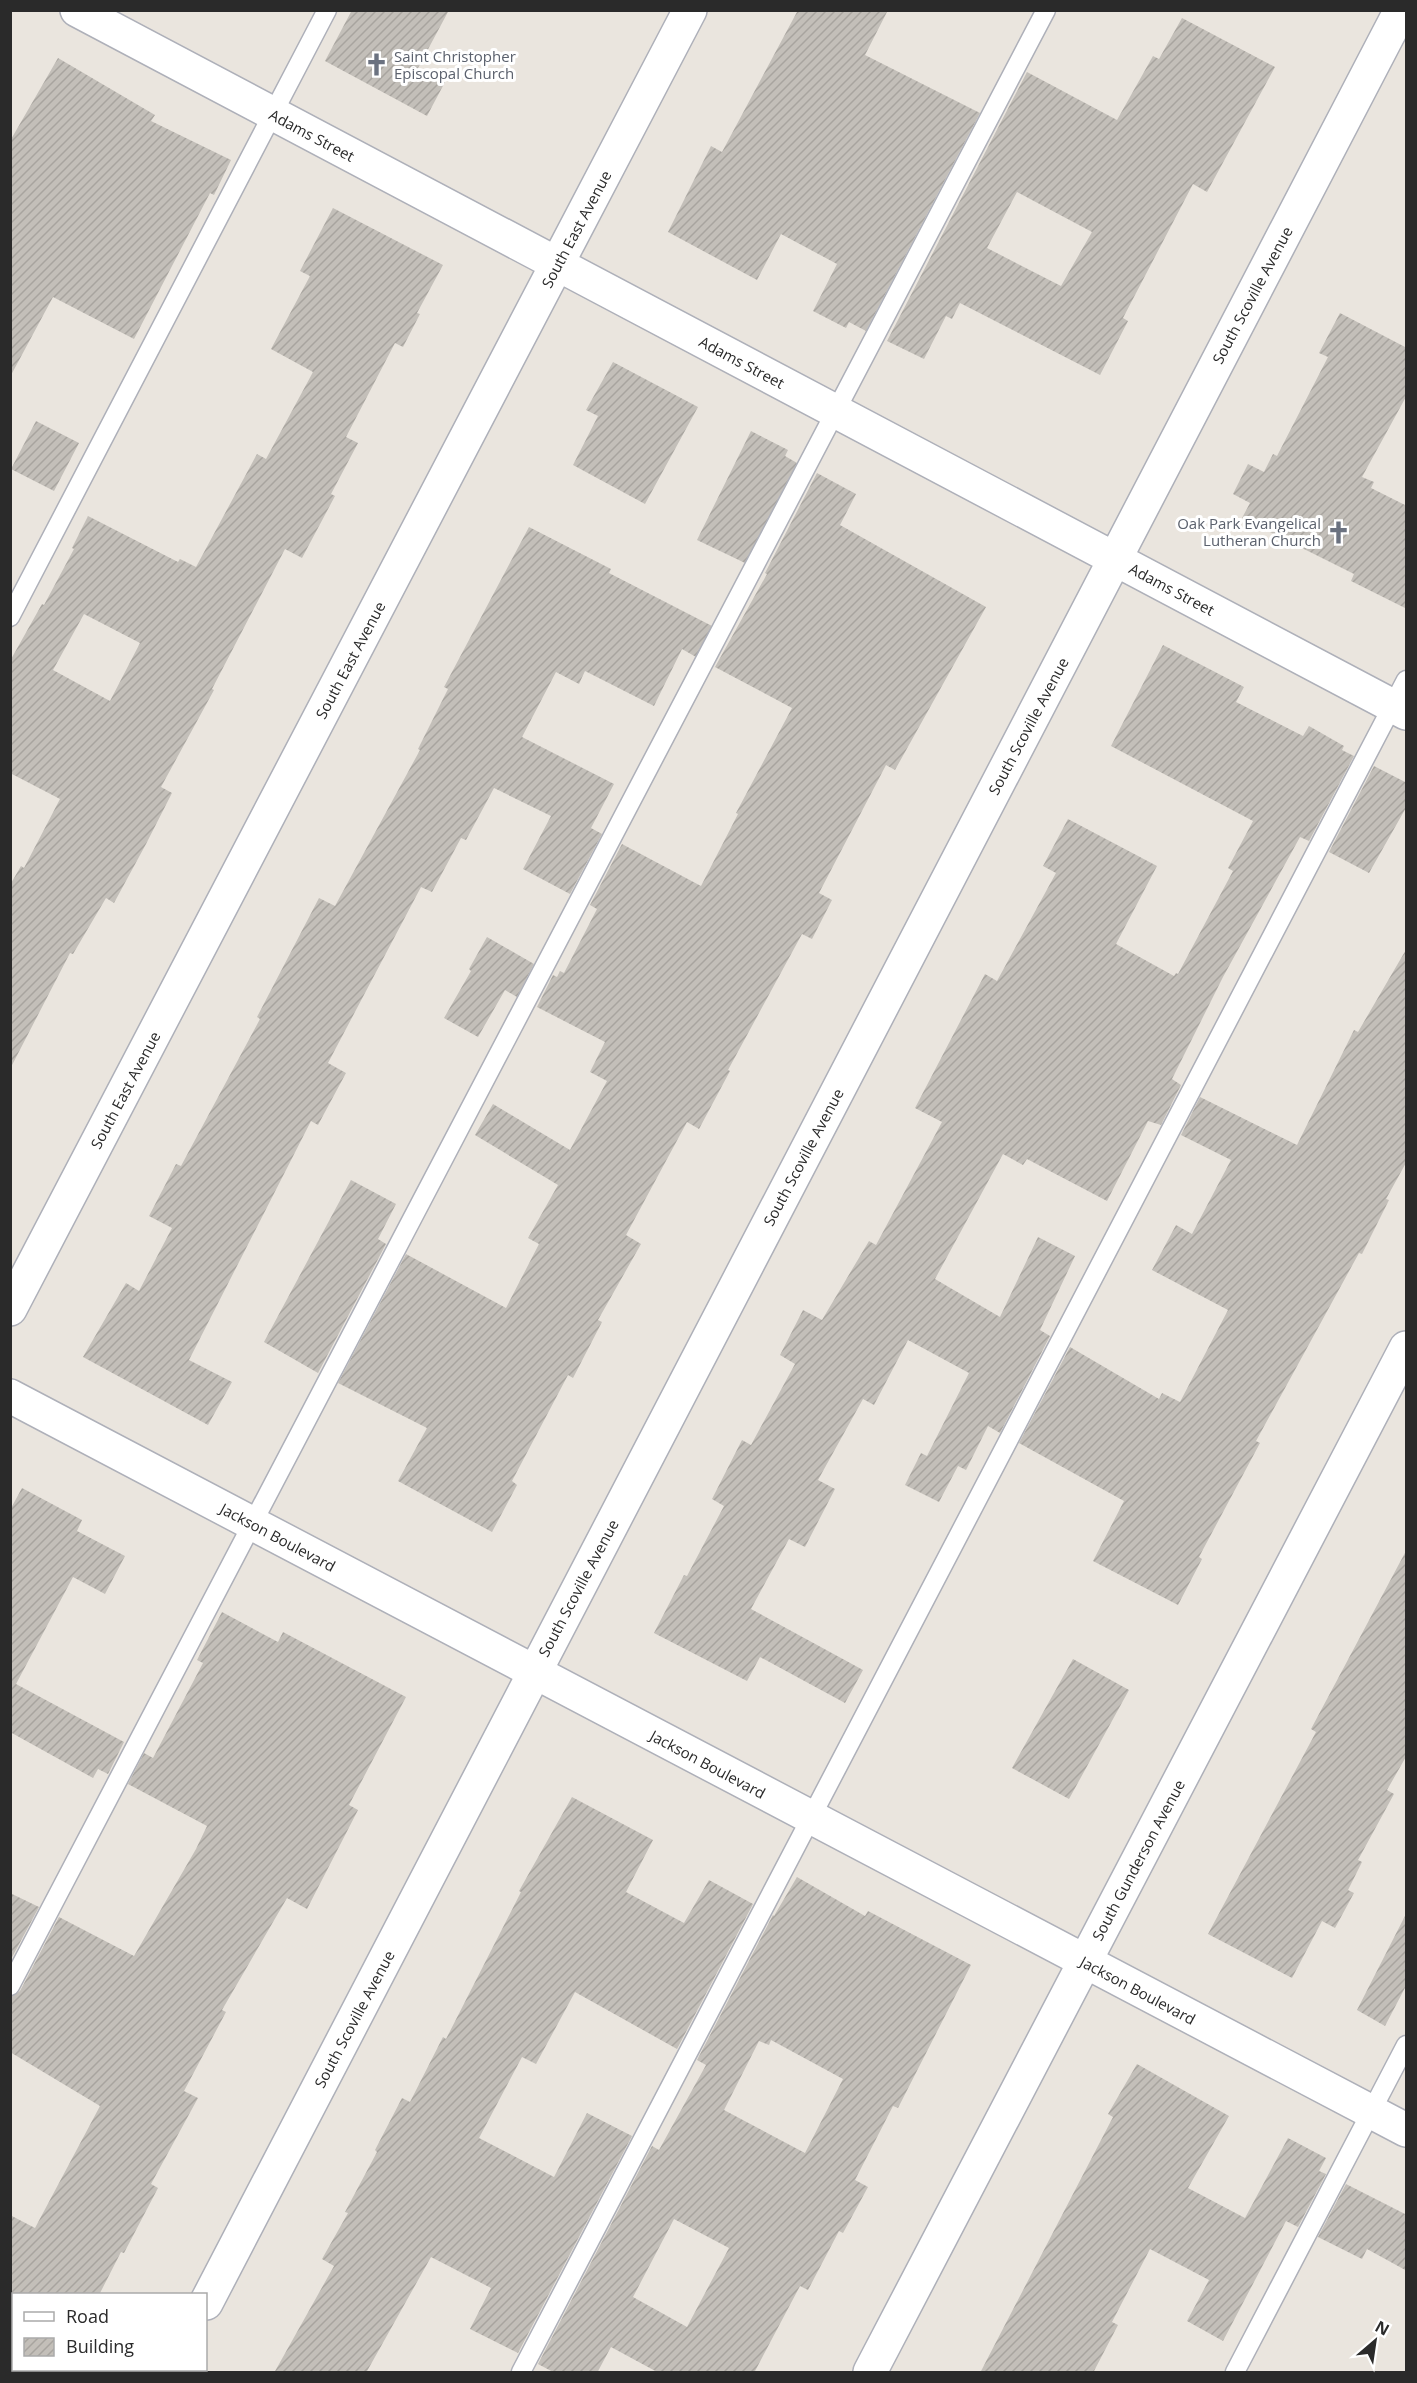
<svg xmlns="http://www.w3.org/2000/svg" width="1417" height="2383" font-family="'Open Sans',sans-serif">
<defs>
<pattern id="building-hatch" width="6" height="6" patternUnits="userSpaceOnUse" patternTransform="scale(1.5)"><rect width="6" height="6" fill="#c3bfb9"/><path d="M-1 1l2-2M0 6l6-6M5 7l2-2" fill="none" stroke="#a8a49f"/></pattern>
</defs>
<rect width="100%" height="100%" fill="#eae5de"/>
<!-- building -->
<path fill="url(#building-hatch)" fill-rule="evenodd" d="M 352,10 L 449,10 L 418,68 L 445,82 L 427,116 L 325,61 Z
M 798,10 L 888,10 L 865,55 L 980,113 L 866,331 L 849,322 L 846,328 L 813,311 L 837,264 L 781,234 L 757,280 L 668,232 L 711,146 L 722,152 Z
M 1182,18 L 1275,67 L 1207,192 L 1193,184 L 1123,318 L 1128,321 L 1100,375 L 960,303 L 952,319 L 946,316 L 924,359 L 887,341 L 1027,72 L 1117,120 L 1153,56 L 1159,59 ZM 1017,192 L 1092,232 L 1061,286 L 987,248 Z
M 58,58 L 155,115 L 151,121 L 231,160 L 214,195 L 210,193 L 134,339 L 53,297 L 10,377 L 10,141 Z
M 333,208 L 443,265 L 417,313 L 420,314 L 403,347 L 395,343 L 346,437 L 358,443 L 331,494 L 335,496 L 302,558 L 285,549 L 212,689 L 214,690 L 161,787 L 172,793 L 146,844 L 114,903 L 106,898 L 73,954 L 70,953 L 10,1069 L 10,885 L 21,866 L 24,868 L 60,799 L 10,773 L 10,661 L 42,604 L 44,605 L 74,549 L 72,548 L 88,516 L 178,562 L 180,559 L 196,567 L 257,454 L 266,459 L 313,372 L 271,349 L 310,276 L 300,271 ZM 84,614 L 140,643 L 110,701 L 53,670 Z
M 1340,313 L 1407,348 L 1407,395 L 1362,477 L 1374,482 L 1371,488 L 1407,506 L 1407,609 L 1351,581 L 1354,574 L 1242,518 L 1250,503 L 1233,494 L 1248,464 L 1264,472 L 1273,454 L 1277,456 L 1328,357 L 1319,353 Z
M 613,362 L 698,407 L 645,504 L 573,465 L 598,416 L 586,410 Z
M 36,421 L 79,443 L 54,491 L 11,469 Z
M 751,431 L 788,450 L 785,456 L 797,463 L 745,563 L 697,540 Z
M 817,473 L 856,494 L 840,525 L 986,607 L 895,770 L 886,765 L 819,893 L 832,900 L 812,939 L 802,934 L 728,1070 L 730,1071 L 699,1129 L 687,1122 L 626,1235 L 641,1244 L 598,1320 L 602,1322 L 573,1378 L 568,1375 L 512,1481 L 517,1485 L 492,1532 L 398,1481 L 427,1428 L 338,1383 L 406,1254 L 506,1308 L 539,1244 L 528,1238 L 558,1185 L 475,1135 L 493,1104 L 570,1150 L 607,1081 L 590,1072 L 605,1042 L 537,1007 L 553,975 L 557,977 L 560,971 L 564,973 L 597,909 L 590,905 L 622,844 L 701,886 L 738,814 L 736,813 L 792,708 L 715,667 L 767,574 L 765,573 Z
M 529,527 L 611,569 L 609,573 L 712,626 L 696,657 L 682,649 L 654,706 L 585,671 L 579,684 L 556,672 L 522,737 L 614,784 L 591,828 L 602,834 L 570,894 L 523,869 L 551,816 L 494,788 L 466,840 L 461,838 L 432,892 L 421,887 L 328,1063 L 346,1073 L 318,1125 L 311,1121 L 189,1360 L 232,1382 L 208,1425 L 83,1357 L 126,1283 L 139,1291 L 172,1228 L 149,1216 L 176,1164 L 181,1166 L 260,1019 L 257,1017 L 319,898 L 335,906 L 420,750 L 418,749 L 448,689 L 444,687 Z
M 1163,645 L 1244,687 L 1236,702 L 1303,736 L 1309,726 L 1344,746 L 1342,750 L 1354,756 L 1309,841 L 1300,837 L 1223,977 L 1172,1079 L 1181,1085 L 1161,1125 L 1148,1121 L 1107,1201 L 1027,1159 L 1023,1165 L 1003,1154 L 935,1279 L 1000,1317 L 1038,1237 L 1075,1256 L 1040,1330 L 1050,1336 L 1000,1433 L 988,1426 L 966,1470 L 958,1466 L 939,1502 L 905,1485 L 921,1453 L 927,1456 L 969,1373 L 908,1340 L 874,1405 L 863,1399 L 818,1480 L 835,1489 L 805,1547 L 789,1539 L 751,1609 L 863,1670 L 845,1703 L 760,1657 L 747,1681 L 654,1633 L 684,1575 L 687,1576 L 724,1506 L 712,1499 L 742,1440 L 751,1445 L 795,1364 L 780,1355 L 803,1310 L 822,1320 L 869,1241 L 876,1245 L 942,1122 L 915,1108 L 985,974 L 997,981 L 1056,873 L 1043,866 L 1068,819 L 1157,866 L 1116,944 L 1174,976 L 1176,973 L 1178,974 L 1233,871 L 1228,868 L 1253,821 L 1111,746 Z
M 1374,766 L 1407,783 L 1407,806 L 1369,873 L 1329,852 Z
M 487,937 L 534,964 L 517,997 L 505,990 L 478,1037 L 444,1018 L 471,971 L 469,969 Z
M 1407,948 L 1407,1161 L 1386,1199 L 1389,1200 L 1362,1254 L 1359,1253 L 1256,1441 L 1260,1443 L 1199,1557 L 1202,1559 L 1178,1605 L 1093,1561 L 1124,1501 L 1019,1443 L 1070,1347 L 1159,1399 L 1162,1393 L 1180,1402 L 1228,1310 L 1152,1270 L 1176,1225 L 1192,1234 L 1231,1160 L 1181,1135 L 1200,1097 L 1297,1145 L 1354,1030 L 1358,1032 Z
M 351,1180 L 396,1204 L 378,1239 L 386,1244 L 318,1373 L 264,1342 Z
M 22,1488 L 82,1520 L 77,1531 L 125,1556 L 105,1594 L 73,1577 L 16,1684 L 124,1742 L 108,1774 L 98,1769 L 93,1778 L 10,1732 L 10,1510 Z
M 1407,1549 L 1407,1755 L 1387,1790 L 1394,1794 L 1358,1860 L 1362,1862 L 1348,1890 L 1354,1893 L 1335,1928 L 1322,1921 L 1292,1978 L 1208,1934 L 1316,1732 L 1311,1729 Z
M 222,1612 L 278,1642 L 283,1632 L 406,1697 L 349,1805 L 358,1810 L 307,1909 L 287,1898 L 222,2010 L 226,2012 L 184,2091 L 198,2098 L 151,2184 L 158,2188 L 124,2253 L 121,2252 L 99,2295 L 10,2295 L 10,2215 L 35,2228 L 100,2106 L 10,2052 L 10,1997 L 20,1991 L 59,1917 L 134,1956 L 196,1849 L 207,1826 L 128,1784 L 144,1753 L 153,1758 L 203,1663 L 197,1660 Z
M 1073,1659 L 1129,1690 L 1069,1799 L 1012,1768 Z
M 572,1797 L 653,1840 L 626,1892 L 684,1923 L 709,1880 L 753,1904 L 677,2049 L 575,1992 L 536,2064 L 522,2057 L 479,2138 L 554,2177 L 587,2113 L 632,2136 L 518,2353 L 470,2329 L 491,2288 L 431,2257 L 366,2373 L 274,2373 L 334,2266 L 322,2259 L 348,2213 L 345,2212 L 377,2152 L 375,2150 L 402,2098 L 410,2102 L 443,2037 L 446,2039 L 521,1892 L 519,1891 Z
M 797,1877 L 865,1916 L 868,1911 L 971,1965 L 898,2108 L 893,2106 L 855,2180 L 868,2187 L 843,2233 L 839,2231 L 808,2290 L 800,2286 L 754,2373 L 659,2373 L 611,2347 L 597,2373 L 555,2373 L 538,2364 L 652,2146 L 659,2150 L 706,2065 L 697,2060 L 773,1915 L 774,1916 ZM 771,2040 L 843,2079 L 805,2153 L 724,2110 L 759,2041 L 769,2045 ZM 674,2219 L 729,2248 L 687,2327 L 633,2297 Z
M 10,1893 L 39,1907 L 10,1961 Z
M 1407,1912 L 1407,1984 L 1385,2026 L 1357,2010 Z
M 1137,2064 L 1229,2116 L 1188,2188 L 1245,2218 L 1288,2138 L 1326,2158 L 1319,2171 L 1326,2174 L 1298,2227 L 1286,2221 L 1223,2341 L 1187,2321 L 1209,2280 L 1150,2249 L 1112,2322 L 1118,2325 L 1093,2373 L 980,2373 L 1113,2117 L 1108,2114 Z
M 1346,2184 L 1407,2215 L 1407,2271 L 1367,2249 L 1362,2259 L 1318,2237 Z"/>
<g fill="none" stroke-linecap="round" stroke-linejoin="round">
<defs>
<path id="lane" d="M 10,617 L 327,10
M 10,1986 C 353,1326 704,671 1046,10
M 521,2372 L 1406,680
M 1235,2372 L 1406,2045"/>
<path id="street" d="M 77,10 L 1406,713
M 10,1309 L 690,10
M 206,2303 L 1401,10
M 169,2372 L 171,2370
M 870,2372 L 1406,1348"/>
<path id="secondary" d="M 10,1396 L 1406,2130"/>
</defs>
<!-- lane casing -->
<use href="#lane" stroke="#aeb0b9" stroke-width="21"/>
<!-- street casing -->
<use href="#street" stroke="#aeb0b9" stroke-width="36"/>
<!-- secondary casing -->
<use href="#secondary" stroke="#aeb0b9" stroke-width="36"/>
<!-- lane -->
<use href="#lane" stroke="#fff" stroke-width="18"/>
<!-- street -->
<use href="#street" stroke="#fff" stroke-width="33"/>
<!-- secondary -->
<use href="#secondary" stroke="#fff" stroke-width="33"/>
</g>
<!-- icons -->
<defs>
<symbol id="church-bare" viewBox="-9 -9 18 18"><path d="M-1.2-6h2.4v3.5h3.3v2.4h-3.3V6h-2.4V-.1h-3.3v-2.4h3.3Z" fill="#6b7280" stroke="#fff" stroke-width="2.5" paint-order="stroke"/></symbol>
</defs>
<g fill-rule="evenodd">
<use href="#church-bare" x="360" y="48" width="33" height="33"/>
<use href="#church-bare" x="1322" y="516" width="33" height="33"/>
</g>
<g text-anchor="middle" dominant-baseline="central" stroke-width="6" stroke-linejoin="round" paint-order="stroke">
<!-- worship labels -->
<g font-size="15" fill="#5b616d" stroke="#fff" text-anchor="start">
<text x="394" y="56">Saint Christopher<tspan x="394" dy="17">Episcopal Church</tspan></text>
<text x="1321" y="523" text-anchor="end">Oak Park Evangelical<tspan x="1321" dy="17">Lutheran Church</tspan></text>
</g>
<!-- street labels -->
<g font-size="15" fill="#2a2a2a" stroke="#fff">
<text transform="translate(312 135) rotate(28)">Adams Street</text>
<text transform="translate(576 229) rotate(-62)">South East Avenue</text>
<text transform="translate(1252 295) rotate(-62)">South Scoville Avenue</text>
<text transform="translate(742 362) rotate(28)">Adams Street</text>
<text transform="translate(1172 589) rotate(28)">Adams Street</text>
<text transform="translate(350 660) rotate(-62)">South East Avenue</text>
<text transform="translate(1028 726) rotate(-62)">South Scoville Avenue</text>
<text transform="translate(125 1090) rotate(-62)">South East Avenue</text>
<text transform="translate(803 1157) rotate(-62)">South Scoville Avenue</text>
<text transform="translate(278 1537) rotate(28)">Jackson Boulevard</text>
<text transform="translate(578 1588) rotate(-62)">South Scoville Avenue</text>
<text transform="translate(708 1764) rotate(28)">Jackson Boulevard</text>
<text transform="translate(1138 1860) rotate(-62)">South Gunderson Avenue</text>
<text transform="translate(1138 1990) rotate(28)">Jackson Boulevard</text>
<text transform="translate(354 2019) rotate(-62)">South Scoville Avenue</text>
</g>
</g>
<!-- border -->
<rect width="1417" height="2383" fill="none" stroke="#2a2a2a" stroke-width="24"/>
<!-- legend -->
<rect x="12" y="2293" width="195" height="78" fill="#ffffff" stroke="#aaaaaa" stroke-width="1.5"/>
<rect x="24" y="2312" width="30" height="9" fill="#ffffff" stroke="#aaaaaa" stroke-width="1.5"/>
<text x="66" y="2323" font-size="18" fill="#2a2a2a">Road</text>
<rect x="24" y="2338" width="30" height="18" fill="url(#building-hatch)" stroke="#aaaaaa" stroke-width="1.5"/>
<text x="66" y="2353" font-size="18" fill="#2a2a2a">Building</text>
<!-- north arrow -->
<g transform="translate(1375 2341) rotate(29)" stroke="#ffffff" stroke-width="4.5" paint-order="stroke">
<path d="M0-4.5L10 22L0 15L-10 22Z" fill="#2a2a2a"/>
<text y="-9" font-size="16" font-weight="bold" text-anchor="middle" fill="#2a2a2a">N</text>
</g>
</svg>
